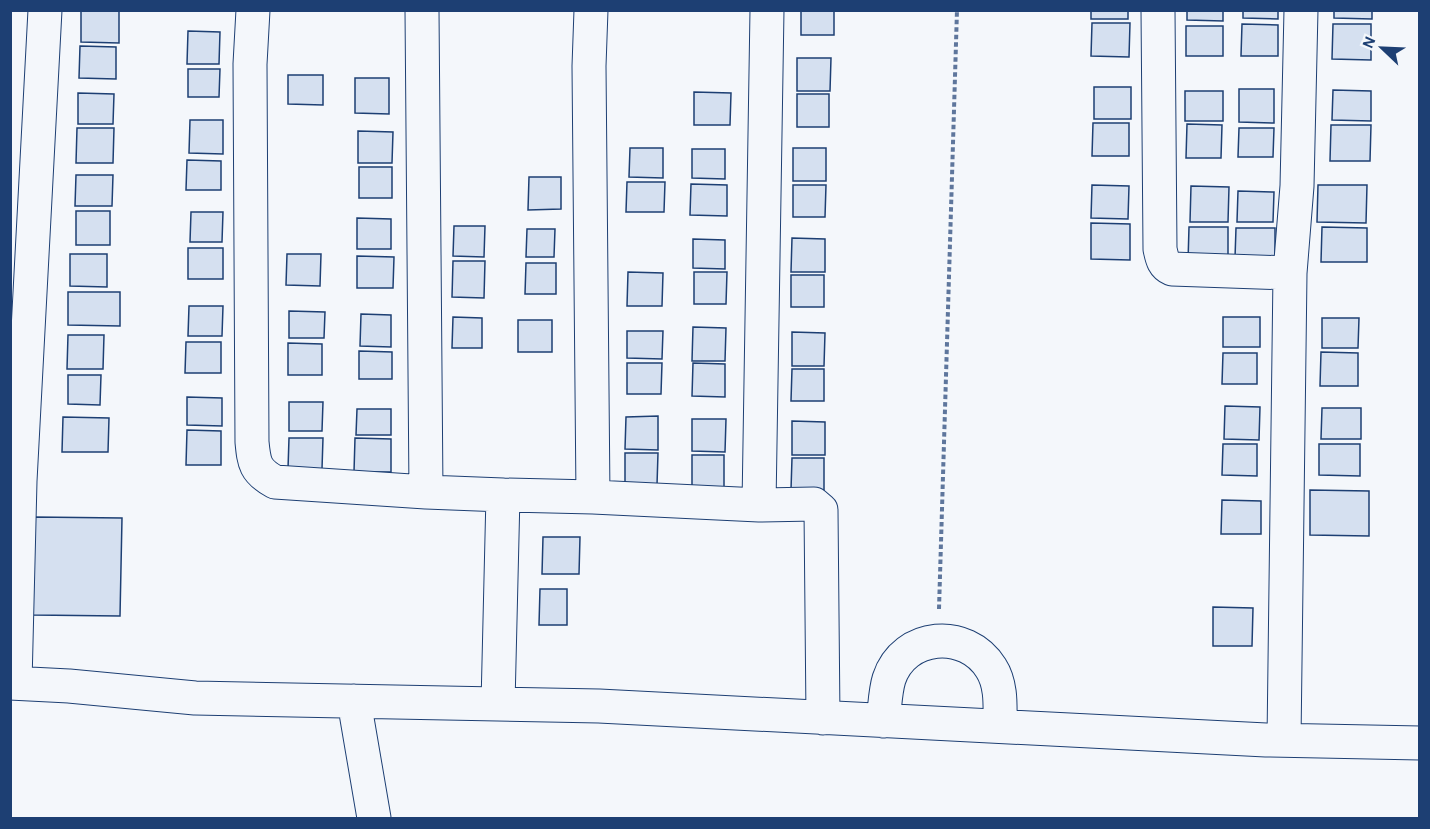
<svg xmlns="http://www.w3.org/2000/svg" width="1430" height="829" font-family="'Alegreya Sans',sans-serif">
<rect width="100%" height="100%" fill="#f4f7fb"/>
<!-- building -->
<path fill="#d5e0f0" stroke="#1d3f73" stroke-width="1.5" d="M 81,10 L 119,11 L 119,43 L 81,42 Z
M 801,10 L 834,10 L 834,35 L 801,35 Z
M 1091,10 L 1128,10 L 1128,19 L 1091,19 Z
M 1187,10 L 1223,10 L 1223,21 L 1187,20 Z
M 1243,10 L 1278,10 L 1278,19 L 1243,18 Z
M 1334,10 L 1372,10 L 1372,19 L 1334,18 Z
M 1092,23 L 1130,23 L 1129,57 L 1091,56 Z
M 1242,24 L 1278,25 L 1278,56 L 1241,56 Z
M 1333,24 L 1371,24 L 1371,60 L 1332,59 Z
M 1186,26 L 1223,26 L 1223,56 L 1186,56 Z
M 188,31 L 220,32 L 219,64 L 187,64 Z
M 80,46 L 116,47 L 116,79 L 79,78 Z
M 797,58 L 831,58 L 830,91 L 797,91 Z
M 188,69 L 220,69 L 219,97 L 188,97 Z
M 288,75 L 323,75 L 323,105 L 288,104 Z
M 355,78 L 389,78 L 389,114 L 355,113 Z
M 1094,87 L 1131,87 L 1131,119 L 1094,119 Z
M 1239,89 L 1274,89 L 1274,123 L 1239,122 Z
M 1333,90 L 1371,91 L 1371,121 L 1332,120 Z
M 1185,91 L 1223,91 L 1223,121 L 1185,121 Z
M 694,92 L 731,93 L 730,125 L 694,125 Z
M 78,93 L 114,94 L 113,124 L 78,124 Z
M 797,94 L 829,94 L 829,127 L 797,127 Z
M 190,120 L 223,120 L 223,154 L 189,153 Z
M 1093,123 L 1129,123 L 1129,156 L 1092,156 Z
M 1187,124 L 1222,125 L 1221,158 L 1186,158 Z
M 1331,125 L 1371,125 L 1370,161 L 1330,161 Z
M 77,128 L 114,128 L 113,163 L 76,163 Z
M 1239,128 L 1274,128 L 1273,157 L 1238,157 Z
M 358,131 L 393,132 L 392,163 L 358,163 Z
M 630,148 L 663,148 L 663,178 L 629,177 Z
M 793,148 L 826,148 L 826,181 L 793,181 Z
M 692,149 L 725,149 L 725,179 L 692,178 Z
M 187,160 L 221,161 L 221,190 L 186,190 Z
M 359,167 L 392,167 L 392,198 L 359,198 Z
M 76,175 L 113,175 L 112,206 L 75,206 Z
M 529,177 L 561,177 L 561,209 L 528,210 Z
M 627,182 L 665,182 L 664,212 L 626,212 Z
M 691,184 L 727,185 L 727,216 L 690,215 Z
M 793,185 L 826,185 L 825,217 L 793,217 Z
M 1092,185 L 1129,186 L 1128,219 L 1091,218 Z
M 1318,185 L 1367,185 L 1366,223 L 1317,222 Z
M 1191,186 L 1229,187 L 1228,222 L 1190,222 Z
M 1238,191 L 1274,192 L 1273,222 L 1237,222 Z
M 76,211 L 110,211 L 110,245 L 76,245 Z
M 191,212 L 223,212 L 222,242 L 190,242 Z
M 357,218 L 391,219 L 391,249 L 357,249 Z
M 1091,223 L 1130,224 L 1130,260 L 1091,259 Z
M 454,226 L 485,226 L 484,257 L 453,256 Z
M 1189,227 L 1228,227 L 1228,262 L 1188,262 Z
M 1322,227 L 1367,228 L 1367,262 L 1321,262 Z
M 1236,228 L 1275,228 L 1275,258 L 1235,258 Z
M 527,229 L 555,229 L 554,257 L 526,257 Z
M 792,238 L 825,239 L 825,272 L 791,272 Z
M 693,239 L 725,240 L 725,269 L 693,268 Z
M 188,248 L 223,248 L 223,279 L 188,279 Z
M 70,254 L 107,254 L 107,287 L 70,286 Z
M 287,254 L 321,254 L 320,286 L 286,285 Z
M 357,256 L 394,257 L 393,288 L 357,288 Z
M 453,261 L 485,261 L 484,298 L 452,297 Z
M 526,263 L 556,263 L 556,294 L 525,294 Z
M 628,272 L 663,273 L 662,306 L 627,306 Z
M 694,272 L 727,272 L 726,304 L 694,304 Z
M 791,275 L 824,275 L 824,307 L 791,307 Z
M 68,292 L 120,292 L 120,326 L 68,325 Z
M 189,306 L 223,306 L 222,336 L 188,336 Z
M 289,311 L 325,312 L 324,338 L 289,338 Z
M 361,314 L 391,315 L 391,347 L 360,346 Z
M 453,317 L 482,318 L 482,348 L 452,348 Z
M 1223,317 L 1260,317 L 1260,347 L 1223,347 Z
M 1322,318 L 1359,318 L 1358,348 L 1322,348 Z
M 518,320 L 552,320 L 552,352 L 518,352 Z
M 693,327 L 726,328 L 725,361 L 692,361 Z
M 627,331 L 663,331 L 662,359 L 627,358 Z
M 792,332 L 825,333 L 824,366 L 792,366 Z
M 68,335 L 104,335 L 103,369 L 67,369 Z
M 186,342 L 221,342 L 221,373 L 185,373 Z
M 288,343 L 322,344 L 322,375 L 288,375 Z
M 359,351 L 392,352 L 392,379 L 359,379 Z
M 1321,352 L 1358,353 L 1358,386 L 1320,386 Z
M 1223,353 L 1257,353 L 1257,384 L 1222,384 Z
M 627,363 L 662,363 L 661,394 L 627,394 Z
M 693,363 L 725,364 L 725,397 L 692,396 Z
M 792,369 L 824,369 L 824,401 L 791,401 Z
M 68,375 L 101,375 L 100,405 L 68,404 Z
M 187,397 L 222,398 L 222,426 L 187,425 Z
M 289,402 L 323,402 L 322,431 L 289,431 Z
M 1225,406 L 1260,407 L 1259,440 L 1224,439 Z
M 1322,408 L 1361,408 L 1361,439 L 1321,439 Z
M 357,409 L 391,409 L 391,435 L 356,435 Z
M 658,416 L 658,450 L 625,449 L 626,417 Z
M 63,417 L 109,418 L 108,452 L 62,452 Z
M 692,419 L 726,419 L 725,452 L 692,451 Z
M 792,421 L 825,422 L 825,455 L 792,455 Z
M 187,430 L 221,431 L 221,465 L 186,465 Z
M 289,438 L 323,438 L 322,469 L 288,469 Z
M 355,438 L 391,439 L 391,472 L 354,472 Z
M 1223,444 L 1257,444 L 1257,476 L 1222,475 Z
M 1319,444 L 1360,444 L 1360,476 L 1319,475 Z
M 625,453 L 658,453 L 657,485 L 625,485 Z
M 692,455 L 724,455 L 724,487 L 692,487 Z
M 792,458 L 824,458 L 824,490 L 791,490 Z
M 1310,490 L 1369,491 L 1369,536 L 1310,535 Z
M 1222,500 L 1261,501 L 1261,534 L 1221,534 Z
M 34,517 L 122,518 L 120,616 L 33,615 Z
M 543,537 L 580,537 L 579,574 L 542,574 Z
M 540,589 L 567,589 L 567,625 L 539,625 Z
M 1213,607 L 1253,608 L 1252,646 L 1213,646 Z"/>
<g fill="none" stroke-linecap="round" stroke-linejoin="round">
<defs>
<path id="minor" d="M 253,10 L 250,64 L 252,442 C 254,463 255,471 275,482 L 426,492 L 503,495
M 422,10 L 426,492
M 591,10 L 589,66 L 593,497
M 1158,10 L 1160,249 C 1162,258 1163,265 1172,269 L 1290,273
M 759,505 L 767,10
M 10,683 L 69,686 L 195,698 L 599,706 L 1266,740 L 1420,743
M 15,683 L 20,481 L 45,10
M 354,701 L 374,818
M 498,704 L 503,495 L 593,497 L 759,505 L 814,504 L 821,510 L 823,718
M 883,721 C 885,707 885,692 889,679 C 904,633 966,628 991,668 C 1002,685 1000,707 1000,726
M 1284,740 L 1290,273 L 1297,186 L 1301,10"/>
</defs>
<!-- minor casing -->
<use href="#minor" stroke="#1d3f73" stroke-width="35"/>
<!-- path -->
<path stroke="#5e769c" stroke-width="4" stroke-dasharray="4.5 3" stroke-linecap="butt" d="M 939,609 L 957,10"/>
<!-- minor -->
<use href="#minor" stroke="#f4f7fb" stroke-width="33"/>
</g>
<!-- border -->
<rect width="1430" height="829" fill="none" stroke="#1d3f73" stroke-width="24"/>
<!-- north arrow -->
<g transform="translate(1382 48) rotate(293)" stroke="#f4f7fb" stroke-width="4.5" paint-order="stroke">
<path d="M0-4.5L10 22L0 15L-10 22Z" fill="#1d3f73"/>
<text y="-9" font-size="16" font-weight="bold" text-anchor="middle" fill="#1d3f73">N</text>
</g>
</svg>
